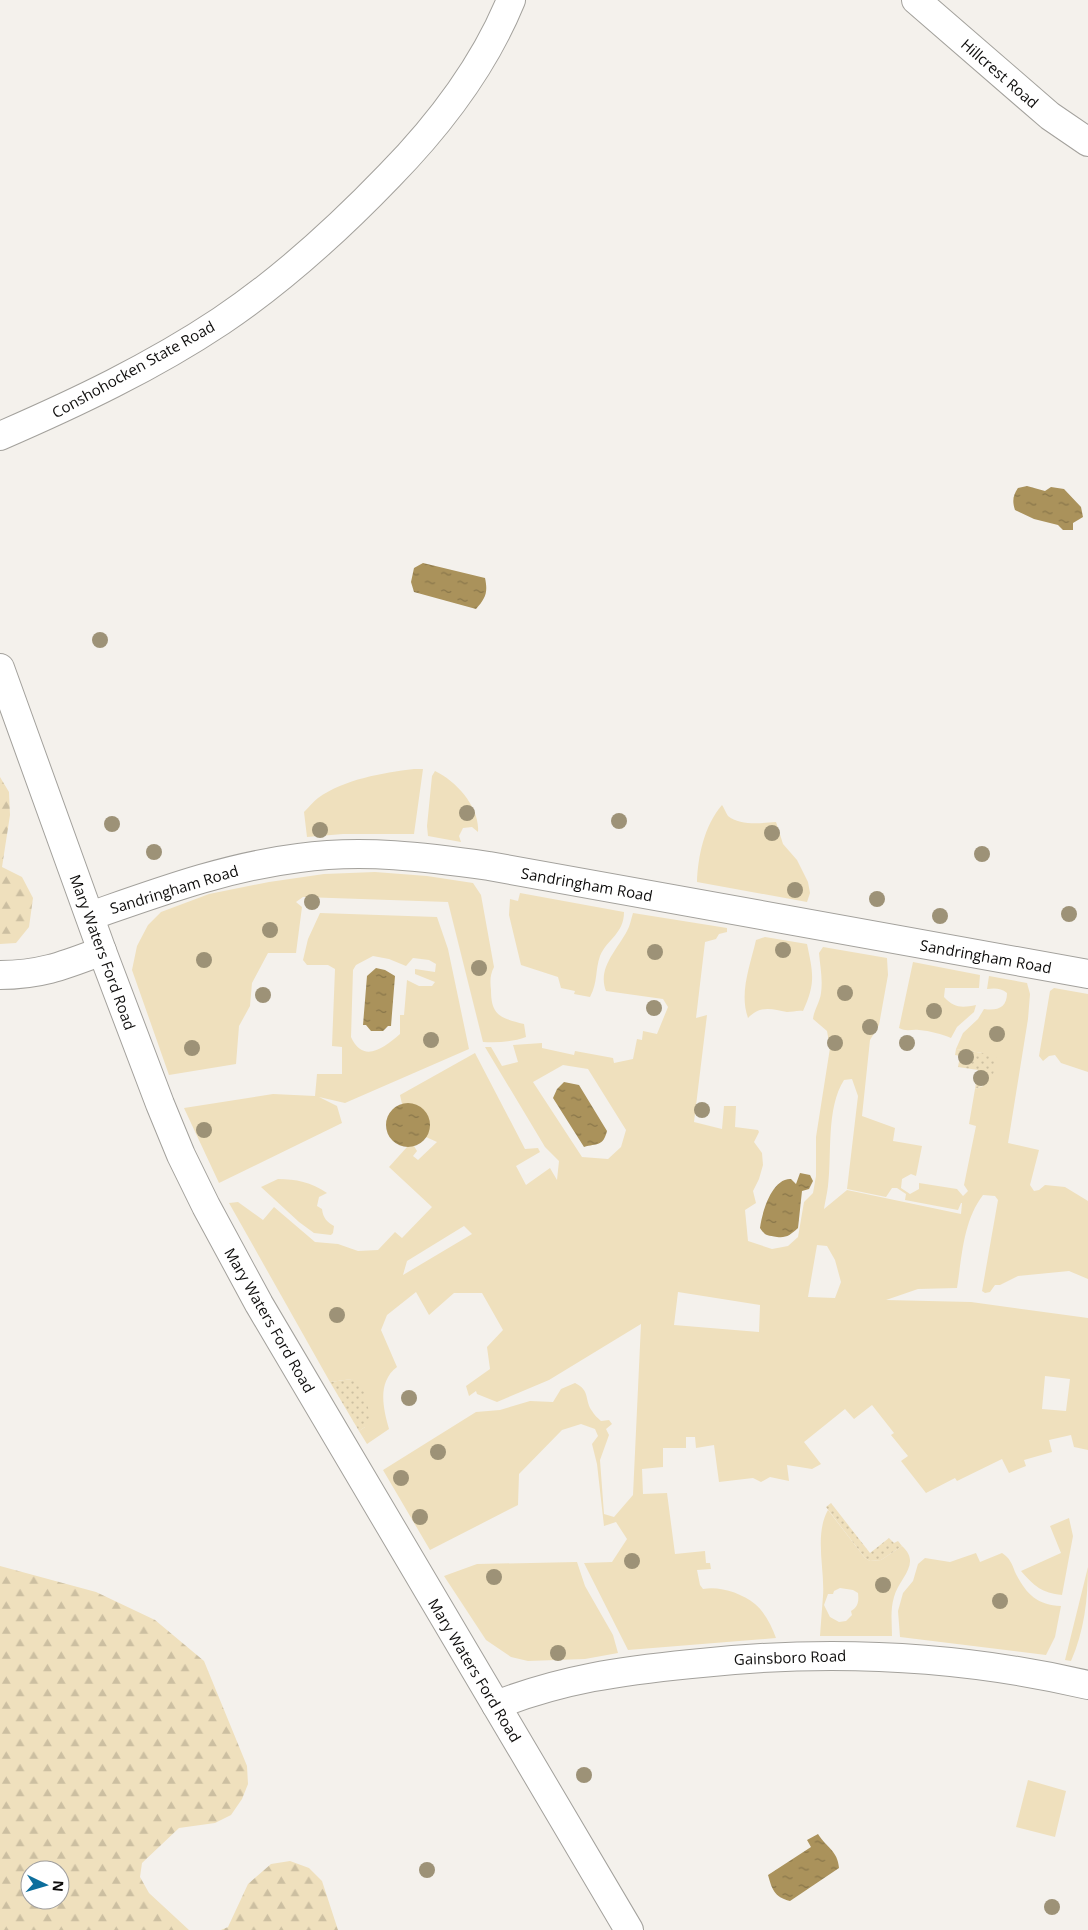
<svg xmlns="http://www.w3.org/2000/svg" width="1088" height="1930" font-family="'Open Sans',sans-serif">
<defs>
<pattern id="forest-firs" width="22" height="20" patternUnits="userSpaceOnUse" patternTransform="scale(1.25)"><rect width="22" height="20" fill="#efe0bd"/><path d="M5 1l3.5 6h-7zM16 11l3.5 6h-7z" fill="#ccbfa1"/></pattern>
<pattern id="park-dots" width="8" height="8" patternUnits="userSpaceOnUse" patternTransform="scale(1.25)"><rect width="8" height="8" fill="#efe0bd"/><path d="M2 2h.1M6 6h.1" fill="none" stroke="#ccbfa1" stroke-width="1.8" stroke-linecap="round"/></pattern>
<pattern id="water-ripples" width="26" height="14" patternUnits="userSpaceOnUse" patternTransform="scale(1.25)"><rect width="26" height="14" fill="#aa925b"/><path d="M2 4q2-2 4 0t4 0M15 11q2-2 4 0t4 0" fill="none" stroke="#89764a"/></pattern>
</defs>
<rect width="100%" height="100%" fill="#f4f1ec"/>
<!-- grass -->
<path fill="#efe0bd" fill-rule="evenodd" d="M 414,769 L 423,769 L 414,834 L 343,834 L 307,837 L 304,812 C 308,808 313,802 318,798 C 345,779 382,773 414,769 Z
M 435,771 C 456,781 480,807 478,832 L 472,827 L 463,828 L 459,836 L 461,842 L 428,836 L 427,826 L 432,776 Z
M 722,805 C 724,808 726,813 728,816 C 740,826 762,823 776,822 L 783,844 L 797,860 L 808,882 L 810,893 L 807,902 L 697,882 C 698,856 704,826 722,805 Z
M 375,872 L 427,876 L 473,883 L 481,895 L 494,967 C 490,975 490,981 491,990 C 491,1016 501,1018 524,1024 L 526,1037 C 512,1042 497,1043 483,1042 L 448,902 L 303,897 L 296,902 L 302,907 L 296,953 L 268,953 L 252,983 L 250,1006 L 239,1026 L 236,1064 L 169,1075 L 132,970 L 137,946 L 148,925 L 161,912 L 209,894 L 269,882 L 324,874 Z
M 520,893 L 624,912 C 624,934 607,939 600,956 C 595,970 598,982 590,997 L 574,994 L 575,991 L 561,988 L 558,977 L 521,965 L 509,915 L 510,899 L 518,901 Z
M 320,913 L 437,917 L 448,949 L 469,1049 L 345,1103 L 319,1097 L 337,1106 L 342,1123 L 219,1183 L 184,1108 L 273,1094 L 315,1096 L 317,1074 L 342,1074 L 342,1047 L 332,1046 L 335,969 L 328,965 L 307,965 L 303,960 L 308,939 ZM 373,956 L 389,959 L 406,966 L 413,958 L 429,960 L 436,964 L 435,972 L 415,969 L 415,974 L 435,982 L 432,986 L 419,986 L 407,980 L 404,1015 L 400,1015 L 400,1034 C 384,1048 363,1064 351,1037 L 353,970 L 356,965 Z
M 633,913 L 727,928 L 727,932 L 719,934 L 716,939 L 705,942 L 696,1018 L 707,1015 L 694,1122 L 722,1129 L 724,1106 L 736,1106 L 735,1127 L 758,1130 L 759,1132 L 754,1142 L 762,1153 L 763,1165 L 759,1179 L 753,1191 L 756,1203 L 745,1210 L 748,1241 L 772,1249 L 788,1246 L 798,1237 L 804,1202 L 813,1193 L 816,1176 L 816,1137 L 830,1048 L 827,1031 L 813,1019 C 814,1010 820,1002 821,993 C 823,979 820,966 819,953 L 823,947 L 887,958 L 888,975 L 879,1025 L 870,1040 L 862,1116 L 895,1128 L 893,1141 L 922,1146 L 916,1176 L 911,1174 L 902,1179 L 901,1188 L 910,1194 L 919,1189 L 919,1183 L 957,1189 L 963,1196 L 968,1191 L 964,1185 L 976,1126 L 969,1124 L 975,1089 L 983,1086 L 983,1053 L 956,1049 L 963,1033 L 978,1019 L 984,1009 C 997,1011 1007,1008 1007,993 C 1001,988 995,988 987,989 L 989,976 L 1027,983 L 1030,994 L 1028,1019 L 1008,1143 L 1039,1150 L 1030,1185 L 1034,1191 L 1039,1190 L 1045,1185 L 1065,1187 L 1088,1201 L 1088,1279 L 1069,1271 L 1018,1276 L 1000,1285 L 995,1285 L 990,1292 L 985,1293 L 982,1291 L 998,1200 L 995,1196 L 983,1195 C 963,1221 962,1257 957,1288 L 918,1289 L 886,1300 L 971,1302 L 1088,1318 L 1088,1450 L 1074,1447 L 1071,1435 L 1049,1440 L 1052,1452 L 1024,1460 L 1026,1466 L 1009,1473 L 1002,1459 L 957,1481 L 955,1478 L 926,1493 L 901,1461 L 908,1456 L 891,1435 L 894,1433 L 872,1405 L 854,1419 L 845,1409 L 804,1442 L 821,1464 L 812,1469 L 787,1465 L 789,1481 L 770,1477 L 761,1482 L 753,1478 L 719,1482 L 714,1445 L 696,1448 L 695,1437 L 686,1437 L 686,1448 L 663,1448 L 663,1467 L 642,1469 L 643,1494 L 667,1493 L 675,1554 L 705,1551 L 706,1563 L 710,1563 L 711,1569 L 697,1570 L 700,1585 L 703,1589 C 720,1586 741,1593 755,1604 C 765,1612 772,1627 776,1638 L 628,1650 L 584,1563 L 612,1562 L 627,1539 L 616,1522 L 604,1526 L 597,1464 L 592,1444 L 598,1436 L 595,1429 L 581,1424 L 562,1430 L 519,1474 L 518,1505 L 430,1550 L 383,1470 L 476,1412 L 500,1410 L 530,1401 L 553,1402 L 561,1389 L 575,1383 C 591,1391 584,1400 592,1411 C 594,1415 598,1418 601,1421 L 609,1420 L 612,1424 L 606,1429 L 609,1435 L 600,1460 L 604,1514 L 614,1517 L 633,1495 L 641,1324 L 549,1380 L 497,1402 L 477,1394 L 476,1391 L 469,1396 L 466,1386 L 490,1369 L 487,1347 L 503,1330 L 482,1293 L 454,1293 L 429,1315 L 416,1292 L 387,1315 L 381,1330 L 397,1367 C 377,1382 383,1408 389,1429 L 367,1444 L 359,1431 L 365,1427 L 352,1379 L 330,1382 L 229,1203 L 238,1202 L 263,1220 L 274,1207 L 315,1242 L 338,1244 L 358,1251 L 378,1250 L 395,1232 L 402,1238 L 432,1207 L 389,1167 L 407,1147 L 414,1146 L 417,1151 L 413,1156 L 418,1160 L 437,1142 L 426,1137 C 434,1117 423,1103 402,1104 L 400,1095 L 475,1053 L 525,1149 L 538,1148 L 540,1152 L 516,1166 L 526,1185 L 550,1168 L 557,1180 L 559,1161 L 545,1147 L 485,1047 L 491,1047 L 502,1066 L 518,1062 L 513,1045 L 542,1043 L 542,1048 L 574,1055 L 575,1051 L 613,1058 L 614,1063 L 633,1059 L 637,1039 L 642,1040 L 643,1031 L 657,1034 L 668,1007 L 663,999 L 606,991 C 597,968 617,950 627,931 C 630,926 631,919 633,913 ZM 563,1065 L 588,1069 L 626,1130 L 621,1147 L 608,1159 L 582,1157 L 533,1082 ZM 852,1079 L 858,1096 L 847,1189 L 886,1197 L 892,1188 L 897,1188 L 906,1194 L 905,1200 L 958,1210 L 961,1203 L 962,1203 L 961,1214 L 847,1190 L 824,1209 C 825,1202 827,1194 828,1186 C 832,1154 826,1108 844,1080 ZM 464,1226 L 472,1234 L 403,1275 L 407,1261 ZM 817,1245 L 827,1246 L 835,1260 L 841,1282 L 835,1298 L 808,1297 ZM 678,1292 L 760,1305 L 759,1332 L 674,1325 ZM 1045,1376 L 1070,1379 L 1066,1411 L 1042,1409 Z
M 765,937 L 807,944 C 813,973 816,983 803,1011 C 798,1010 792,1012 787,1012 C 772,1009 760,1005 748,1018 C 739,993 750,966 756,940 Z
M 913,962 L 980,975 L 979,988 L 945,988 L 944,997 C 954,1008 962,1008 976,1005 L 974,1012 L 957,1027 L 951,1038 C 942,1034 930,1031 919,1030 C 912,1029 906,1032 899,1028 Z
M 1054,988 L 1088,994 L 1088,1072 L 1061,1063 L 1055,1055 L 1049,1056 L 1043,1061 L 1039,1056 L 1050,991 Z
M 278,1179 C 296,1179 311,1182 327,1193 L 319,1197 L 317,1206 L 322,1209 C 323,1218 327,1222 334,1226 L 333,1233 L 331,1235 L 314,1233 L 299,1222 L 261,1187 Z
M 828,1510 L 865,1558 L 870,1561 L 881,1560 L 902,1546 C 922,1564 899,1578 894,1597 C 890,1610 892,1623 892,1636 L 820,1636 C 821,1622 822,1609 823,1596 C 825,1569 814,1535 828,1510 ZM 840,1588 L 853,1590 L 858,1593 C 859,1602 858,1607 851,1611 L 852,1615 L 846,1621 L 839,1622 L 830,1617 L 824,1605 L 828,1594 L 833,1594 L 834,1591 Z
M 1069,1518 L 1073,1536 L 1062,1595 C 1042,1593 1034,1586 1021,1571 L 1061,1553 L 1050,1526 Z
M 976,1553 L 980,1562 L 1002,1553 C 1010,1558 1012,1564 1015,1572 C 1026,1594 1037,1605 1061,1606 L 1055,1637 L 1046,1655 L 900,1637 L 898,1611 L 903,1593 L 913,1581 L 918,1564 L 925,1558 L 950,1562 Z
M 577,1562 L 585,1586 L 613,1635 L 618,1653 L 585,1659 L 528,1661 L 511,1657 L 486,1640 L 444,1576 L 477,1564 Z
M 1088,1567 C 1088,1599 1084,1632 1071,1661 L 1065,1660 Z
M 1028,1780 L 1066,1791 L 1055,1837 L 1016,1827 Z"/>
<!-- forest -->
<path fill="url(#forest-firs)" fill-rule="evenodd" d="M 0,777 L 9,792 L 10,815 L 2,867 L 22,877 L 33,898 L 29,927 L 16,943 L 0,944 Z
M 0,1566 L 96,1592 L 155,1620 L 204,1661 L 247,1766 L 248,1784 L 242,1799 L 231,1815 L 215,1823 L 179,1828 L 142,1863 L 140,1877 L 149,1893 L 189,1930 L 0,1930 ZM 30,1870 L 60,1870 L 60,1900 L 30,1900 Z
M 290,1861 L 309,1868 L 322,1881 L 338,1930 L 221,1930 L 228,1927 L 248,1884 L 271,1864 Z"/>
<!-- park -->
<path fill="url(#park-dots)" d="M 956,1049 L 983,1053 L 996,1056 C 997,1072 991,1083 975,1089 L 978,1070 L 958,1067 L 960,1056 L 955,1055 Z
M 352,1379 L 364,1392 L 370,1415 L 365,1427 L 359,1431 L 330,1382 Z
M 831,1503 L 870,1553 L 889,1538 L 894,1543 L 898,1541 L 902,1546 L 881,1560 L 870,1561 L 865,1558 L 826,1507 Z"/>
<!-- water -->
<path fill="url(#water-ripples)" d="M 1027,486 L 1045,491 L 1051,487 L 1064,489 L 1081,507 L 1083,517 L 1073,523 L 1073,530 L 1063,530 L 1058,525 L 1034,519 L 1015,510 C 1012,501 1013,495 1018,488 Z
M 423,563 L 485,578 C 488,592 486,598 476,609 L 414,592 L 411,582 L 414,568 Z
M 376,968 L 385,970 L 395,976 L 391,1026 L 388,1026 L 383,1031 L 371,1031 L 366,1025 L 363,1025 L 367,976 Z
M 564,1082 L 579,1085 L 607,1131 C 603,1147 597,1143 584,1147 L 553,1098 L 557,1089 Z
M386 1125a22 22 0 1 1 44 0a22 22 0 1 1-44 0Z
M 800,1173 L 810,1175 L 813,1181 L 809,1189 L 802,1191 L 798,1228 C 790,1235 787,1238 777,1237 C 767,1235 766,1237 760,1228 C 762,1212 772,1178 791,1179 L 796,1184 Z
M 818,1834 C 826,1847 838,1851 839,1868 L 790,1901 C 774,1897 772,1889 768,1875 L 811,1847 L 807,1840 Z"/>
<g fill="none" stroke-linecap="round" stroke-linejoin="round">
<defs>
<path id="minor" d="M 916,0 L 1050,116 L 1088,142
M 90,916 C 159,892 226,867 299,858 C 363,849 426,857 489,866 L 1088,974
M 0,975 C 41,975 65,965 102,951
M 496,1705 C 563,1679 620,1671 691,1664 C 825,1649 955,1654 1088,1685"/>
<path id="tertiary" d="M 0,668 L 102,951 L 160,1104 L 181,1155 L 206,1206 L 259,1304 L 629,1930"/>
<path id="secondary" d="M 0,436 C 76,403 152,367 221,321 C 282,280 338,229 389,176 C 439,125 484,66 511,0"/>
</defs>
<!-- minor casing -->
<use href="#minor" stroke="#a3a19c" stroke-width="30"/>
<!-- tertiary casing -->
<use href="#tertiary" stroke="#a3a19c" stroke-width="30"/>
<!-- secondary casing -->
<use href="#secondary" stroke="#a3a19c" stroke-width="30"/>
<!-- minor -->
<use href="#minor" stroke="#fff" stroke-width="28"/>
<!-- tertiary -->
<use href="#tertiary" stroke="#fff" stroke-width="28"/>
<!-- secondary -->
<use href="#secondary" stroke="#fff" stroke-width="28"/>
</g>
<!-- trees -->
<g fill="#9d9277">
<circle cx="100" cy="640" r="8"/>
<circle cx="467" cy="813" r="8"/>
<circle cx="619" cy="821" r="8"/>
<circle cx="112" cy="824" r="8"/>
<circle cx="320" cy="830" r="8"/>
<circle cx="772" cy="833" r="8"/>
<circle cx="154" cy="852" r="8"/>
<circle cx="982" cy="854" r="8"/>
<circle cx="795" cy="890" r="8"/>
<circle cx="877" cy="899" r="8"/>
<circle cx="312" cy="902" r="8"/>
<circle cx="1069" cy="914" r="8"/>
<circle cx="940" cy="916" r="8"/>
<circle cx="270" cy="930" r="8"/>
<circle cx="783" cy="950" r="8"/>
<circle cx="655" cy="952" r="8"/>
<circle cx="204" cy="960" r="8"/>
<circle cx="479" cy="968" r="8"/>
<circle cx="845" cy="993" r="8"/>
<circle cx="263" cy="995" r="8"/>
<circle cx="654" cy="1008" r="8"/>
<circle cx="934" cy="1011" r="8"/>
<circle cx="870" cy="1027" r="8"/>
<circle cx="997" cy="1034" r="8"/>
<circle cx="431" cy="1040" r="8"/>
<circle cx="835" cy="1043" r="8"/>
<circle cx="907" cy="1043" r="8"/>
<circle cx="192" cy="1048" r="8"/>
<circle cx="966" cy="1057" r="8"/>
<circle cx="981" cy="1078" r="8"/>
<circle cx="702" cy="1110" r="8"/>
<circle cx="204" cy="1130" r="8"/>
<circle cx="337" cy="1315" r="8"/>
<circle cx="409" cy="1398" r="8"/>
<circle cx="438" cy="1452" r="8"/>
<circle cx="401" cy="1478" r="8"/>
<circle cx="420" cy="1517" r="8"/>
<circle cx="632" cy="1561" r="8"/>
<circle cx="494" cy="1577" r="8"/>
<circle cx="883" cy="1585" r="8"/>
<circle cx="1000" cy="1601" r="8"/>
<circle cx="558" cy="1653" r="8"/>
<circle cx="584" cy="1775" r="8"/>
<circle cx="427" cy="1870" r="8"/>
<circle cx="1052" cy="1907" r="8"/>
</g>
<g text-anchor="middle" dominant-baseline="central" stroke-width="5" stroke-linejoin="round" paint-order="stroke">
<!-- street labels -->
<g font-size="15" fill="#0e0d0c" stroke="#fff">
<text transform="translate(1000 73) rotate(41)">Hillcrest Road</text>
<text transform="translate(133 369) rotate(-29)">Conshohocken State Road</text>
<text transform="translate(587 884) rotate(10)">Sandringham Road</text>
<text transform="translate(174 889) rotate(-17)">Sandringham Road</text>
<text transform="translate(103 952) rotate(70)">Mary Waters Ford Road</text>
<text transform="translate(986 956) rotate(10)">Sandringham Road</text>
<text transform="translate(270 1320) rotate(60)">Mary Waters Ford Road</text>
<text transform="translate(790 1657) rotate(-2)">Gainsboro Road</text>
<text transform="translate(475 1670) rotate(59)">Mary Waters Ford Road</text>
</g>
</g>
<!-- north arrow -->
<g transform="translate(45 1885) rotate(95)"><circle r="24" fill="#ffffff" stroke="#9f9e9e"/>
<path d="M0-4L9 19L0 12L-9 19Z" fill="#0d6e9c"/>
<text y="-8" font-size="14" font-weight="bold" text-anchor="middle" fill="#0e0d0c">N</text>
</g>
</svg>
